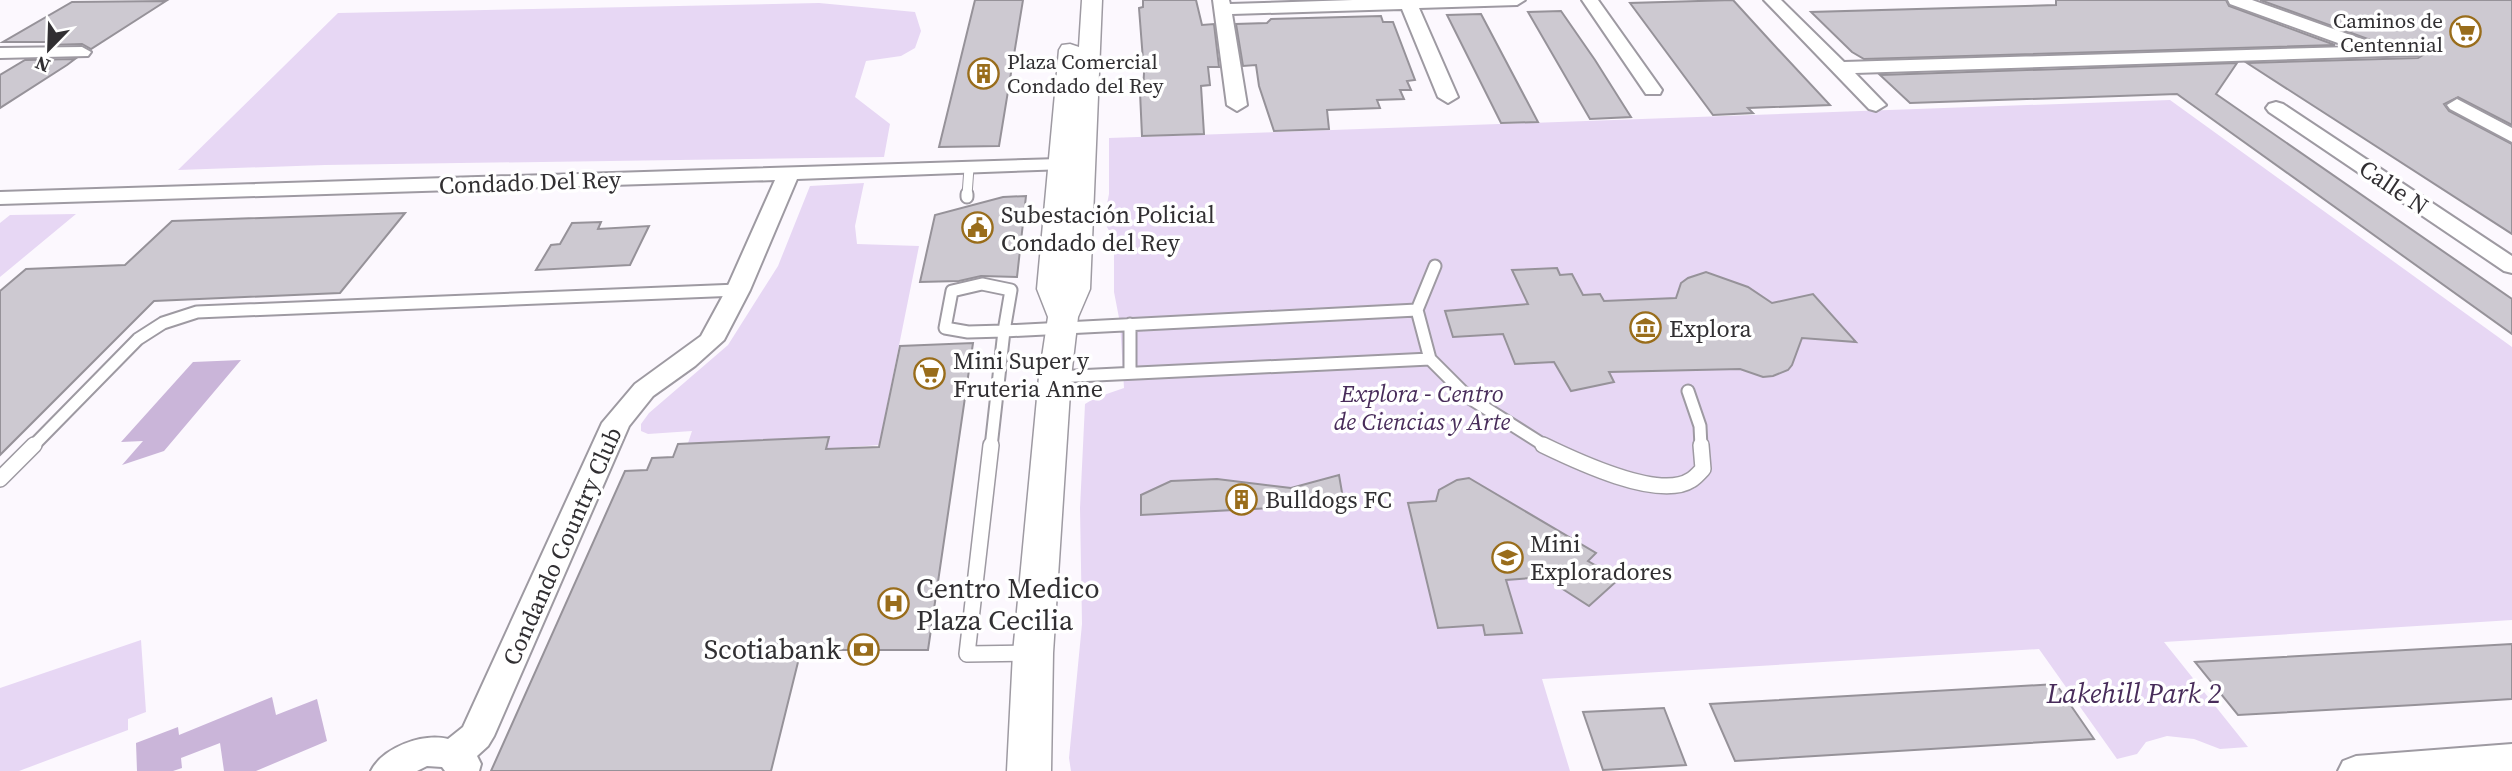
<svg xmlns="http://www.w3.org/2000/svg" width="2512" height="771" font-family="'Source Serif 4',serif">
<rect width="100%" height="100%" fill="#fcf8fe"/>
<!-- green -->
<path fill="#e7d7f4" d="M 819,3 L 915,12 L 921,31 L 915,48 L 901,56 L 866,61 L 855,97 L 890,124 L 884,157 L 325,165 L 178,170 L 338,13 Z
M 2170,100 L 2512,347 L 2512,620 L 2164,642 L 2248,747 L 2220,749 L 2194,739 L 2167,736 L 2146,742 L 2137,754 L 2117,759 L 2039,649 L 1542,679 L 1570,771 L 1071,771 L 1069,758 L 1082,624 L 1080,508 L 1085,404 L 1095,398 L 1124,388 L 1120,323 L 1114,292 L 1114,240 L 1107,227 L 1105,214 L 1109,194 L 1109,138 Z
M 864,183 L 855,226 L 857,244 L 919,246 L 879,445 L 826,449 L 828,437 L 688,443 L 692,431 L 648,434 L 641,431 L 641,424 L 649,413 L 728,345 L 778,266 L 810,186 Z
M 76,214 L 0,277 L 0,223 L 10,215 Z
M 141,640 L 146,712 L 128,719 L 128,730 L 19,771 L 0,771 L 0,688 Z"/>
<!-- water -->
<path fill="#cab5d9" d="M 241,360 L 164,451 L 122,465 L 143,441 L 121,442 L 193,362 Z
M 272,697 L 276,715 L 317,699 L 327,741 L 256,771 L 224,771 L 220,743 L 181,758 L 182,768 L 173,771 L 137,771 L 136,743 L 178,727 L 179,735 Z"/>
<!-- building -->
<path fill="#cdc9d1" stroke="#969299" stroke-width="2" d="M 975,0 L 1023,0 L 999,146 L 939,147 Z
M 1143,0 L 1196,0 L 1202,25 L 1214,24 L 1219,67 L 1208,67 L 1210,85 L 1201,86 L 1204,134 L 1142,136 L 1140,92 L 1143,92 L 1144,73 L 1139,8 L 1143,7 Z
M 1733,0 L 1774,45 L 1830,105 L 1748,108 L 1753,113 L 1713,115 L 1630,3 Z
M 2056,0 L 2226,0 L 2229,6 L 2335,45 L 1864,59 L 1852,52 L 1811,12 L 2056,5 Z
M 2260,0 L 2512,0 L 2512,125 L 2458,97 L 2444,104 L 2449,111 L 2512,144 L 2512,234 L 2247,63 L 2418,58 L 2428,52 L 2428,48 L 2418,42 L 2374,43 L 2371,40 Z
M 166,1 L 91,49 L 82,44 L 50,45 L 55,42 L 3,42 L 72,2 Z
M 1561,11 L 1595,60 L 1631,117 L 1590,119 L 1528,12 Z
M 1481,14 L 1538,122 L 1501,123 L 1447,15 Z
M 1381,16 L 1383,22 L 1393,22 L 1415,80 L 1407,81 L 1411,90 L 1400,90 L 1404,99 L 1377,100 L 1380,108 L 1327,110 L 1329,129 L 1274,131 L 1259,86 L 1256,65 L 1243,66 L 1236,24 L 1267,23 L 1271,19 Z
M 75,59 L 67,65 L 0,108 L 0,75 L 25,60 Z
M 2237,63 L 2216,94 L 2512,299 L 2512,334 L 2177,94 L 1910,103 L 1880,75 Z
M 1026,196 L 1017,277 L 981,276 L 959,281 L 920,282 L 935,215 L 1003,197 Z
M 405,213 L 340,293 L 154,301 L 0,455 L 0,291 L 26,269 L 125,265 L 172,221 Z
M 601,222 L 598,229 L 649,226 L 630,265 L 536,270 L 551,245 L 560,244 L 572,223 Z
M 1557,268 L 1560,275 L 1572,274 L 1583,295 L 1600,294 L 1604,301 L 1676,298 L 1681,283 L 1688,278 L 1706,272 L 1748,287 L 1772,303 L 1813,294 L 1856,342 L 1802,338 L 1792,365 L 1788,370 L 1773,376 L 1763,377 L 1740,369 L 1609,372 L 1614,382 L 1571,391 L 1554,362 L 1515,364 L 1503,334 L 1453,337 L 1445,311 L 1528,304 L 1512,270 Z
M 973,343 L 928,650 L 801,650 L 771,771 L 491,771 L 625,471 L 647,470 L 652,458 L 673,457 L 678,444 L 829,437 L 826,449 L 879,447 L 900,346 Z
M 1339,475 L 1344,504 L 1141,515 L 1141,495 L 1171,481 L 1217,479 L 1291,488 Z
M 1469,478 L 1596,553 L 1588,561 L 1619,579 L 1589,606 L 1544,577 L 1506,580 L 1522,633 L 1485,635 L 1483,625 L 1438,628 L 1408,503 L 1436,501 L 1439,490 L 1457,480 Z
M 2512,644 L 2512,699 L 2415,705 L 2238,715 L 2195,662 Z
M 2056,684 L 2094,739 L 1735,761 L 1710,704 Z
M 1664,708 L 1686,765 L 1603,770 L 1583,712 Z"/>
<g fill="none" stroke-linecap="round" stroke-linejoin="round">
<defs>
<path id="service-far2" d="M 967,195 L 969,168"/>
<path id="service-far1" d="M 967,197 L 967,194
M 1435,266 L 1417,310 L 1430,359 L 1468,397 L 1547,447
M 982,284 L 1011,290 L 1004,331 L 968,332 L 945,328 L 952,291 Z
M 1130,324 L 1130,373
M 1004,331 L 1417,310
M 1055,377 L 1430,359
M 1688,391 L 1700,426 L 1701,447
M 32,447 L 138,339 L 163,323 L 197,312 L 738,290
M 991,447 L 1004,331"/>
<path id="service" d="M 991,445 L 967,654 L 1027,653
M 1543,445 C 1574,460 1659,501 1691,480 C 1695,478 1699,473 1703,469 L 1701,445
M 0,479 L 34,445"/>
<path id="minor" d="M 1213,0 L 1229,0 L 1230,4 L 1353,0 L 1525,0 L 1517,5 L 1419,8 L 1458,97 L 1448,103 L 1438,97 L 1402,9 L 1232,14 L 1247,105 L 1237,111 L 1227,105 Z
M 1582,0 L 1598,0 L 1662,90 L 1660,94 L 1646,94 Z
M 1764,0 L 1781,0 L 1844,62 L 2349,47 L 2230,4 L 2228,0 L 2252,0 L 2370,42 L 2373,46 L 2418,45 L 2427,50 L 2418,55 L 1855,73 L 1886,105 L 1876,111 L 1869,109 Z
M 82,47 L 91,52 L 88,56 L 0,58 L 0,48 Z
M 2457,99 L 2512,128 L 2512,142 L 2450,109 L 2447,105 Z
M 2276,102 L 2283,104 L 2512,256 L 2512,273 L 2504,271 L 2269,112 L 2266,108 L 2269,104 Z
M 1059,159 L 1066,161 L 1069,165 L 1066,169 L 797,179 L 750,290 L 724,340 L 695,366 L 653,396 L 629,426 L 494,736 L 488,746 L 477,756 L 481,764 L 479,771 L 445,771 L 442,767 L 427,766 L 417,771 L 371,771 C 383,747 423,733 448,739 L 463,727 L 602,423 L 635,384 L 701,336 L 726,290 L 775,180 L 0,204 L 0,192 Z
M 2512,744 L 2512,771 L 2338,771 L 2343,761 L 2356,756 Z"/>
<path id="tertiary" d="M 1082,0 L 1102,0 L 1090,289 L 1078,317 L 1071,377 L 1053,653 L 1051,771 L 1007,771 L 1013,653 L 1039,377 L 1048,317 L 1037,289 L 1059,50 L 1062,45 L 1070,44 L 1079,47 Z"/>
</defs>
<!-- service-far2 casing -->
<use href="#service-far2" stroke="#9e9aa2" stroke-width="11"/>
<!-- service-far1 casing -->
<use href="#service-far1" stroke="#9e9aa2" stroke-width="15"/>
<!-- service casing -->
<use href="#service" stroke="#9e9aa2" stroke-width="18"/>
<!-- minor casing -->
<use href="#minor" stroke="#9e9aa2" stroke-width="4"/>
<!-- tertiary casing -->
<use href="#tertiary" stroke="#9e9aa2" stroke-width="3"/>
<!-- service-far2 -->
<use href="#service-far2" stroke="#fff" stroke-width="9"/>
<!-- service-far1 -->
<use href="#service-far1" stroke="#fff" stroke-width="11"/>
<!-- service -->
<use href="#service" stroke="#fff" stroke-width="15"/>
<!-- minor -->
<use href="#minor" fill="#fff" fill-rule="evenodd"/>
<!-- tertiary -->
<use href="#tertiary" fill="#fff" fill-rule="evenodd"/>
</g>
<!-- icons -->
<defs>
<symbol id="supermarket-ring" viewBox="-11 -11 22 22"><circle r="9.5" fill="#fff" stroke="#996d1b" stroke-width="1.5"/><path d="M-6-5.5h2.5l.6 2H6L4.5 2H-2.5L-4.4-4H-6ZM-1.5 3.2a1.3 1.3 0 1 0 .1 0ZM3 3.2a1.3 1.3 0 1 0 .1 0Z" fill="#996d1b"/></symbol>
<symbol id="building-ring" viewBox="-11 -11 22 22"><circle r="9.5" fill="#fff" stroke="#996d1b" stroke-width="1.5"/><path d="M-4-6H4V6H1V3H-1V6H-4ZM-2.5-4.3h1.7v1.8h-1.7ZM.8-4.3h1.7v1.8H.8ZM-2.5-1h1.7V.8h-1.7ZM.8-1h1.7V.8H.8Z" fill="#996d1b"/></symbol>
<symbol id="civic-ring" viewBox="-11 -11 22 22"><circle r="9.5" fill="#fff" stroke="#996d1b" stroke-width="1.5"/><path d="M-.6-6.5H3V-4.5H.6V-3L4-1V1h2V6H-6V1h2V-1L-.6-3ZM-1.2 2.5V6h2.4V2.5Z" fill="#996d1b"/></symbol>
<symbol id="museum-ring" viewBox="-11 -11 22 22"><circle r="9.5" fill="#fff" stroke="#996d1b" stroke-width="1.5"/><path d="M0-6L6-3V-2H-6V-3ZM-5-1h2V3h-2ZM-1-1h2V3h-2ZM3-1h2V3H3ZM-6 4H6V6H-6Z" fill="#996d1b"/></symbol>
<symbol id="school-ring" viewBox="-11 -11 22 22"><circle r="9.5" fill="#fff" stroke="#996d1b" stroke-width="1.5"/><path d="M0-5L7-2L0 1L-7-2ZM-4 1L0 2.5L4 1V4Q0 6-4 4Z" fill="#996d1b"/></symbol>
<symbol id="hospital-ring" viewBox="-11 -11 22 22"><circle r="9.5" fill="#fff" stroke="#996d1b" stroke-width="1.5"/><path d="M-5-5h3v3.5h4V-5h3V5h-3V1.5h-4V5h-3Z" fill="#996d1b"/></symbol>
<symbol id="bank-ring" viewBox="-11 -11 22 22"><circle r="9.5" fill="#fff" stroke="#996d1b" stroke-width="1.5"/><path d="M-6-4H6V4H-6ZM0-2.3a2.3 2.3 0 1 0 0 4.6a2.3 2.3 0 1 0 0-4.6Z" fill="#996d1b"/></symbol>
</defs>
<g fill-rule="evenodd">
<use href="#supermarket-ring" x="2448" y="14" width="35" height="35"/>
<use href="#building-ring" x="966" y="56" width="35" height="35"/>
<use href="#civic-ring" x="960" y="210" width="35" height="35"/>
<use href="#museum-ring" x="1628" y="310" width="35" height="35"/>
<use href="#supermarket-ring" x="912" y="356" width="35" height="35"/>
<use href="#building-ring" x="1224" y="482" width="35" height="35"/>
<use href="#school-ring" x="1490" y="540" width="35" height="35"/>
<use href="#hospital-ring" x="876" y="586" width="35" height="35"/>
<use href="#bank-ring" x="846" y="632" width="35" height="35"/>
</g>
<g text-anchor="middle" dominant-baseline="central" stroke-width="7" stroke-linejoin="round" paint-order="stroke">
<!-- far-poi labels -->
<g font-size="21" fill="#312f32" stroke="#fff" text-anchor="end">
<text x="2443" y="20">Caminos de<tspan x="2443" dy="24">Centennial</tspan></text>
<text x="1007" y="61" text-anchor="start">Plaza Comercial<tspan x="1007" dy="24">Condado del Rey</tspan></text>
</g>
<!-- street labels -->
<g font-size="24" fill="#312f32" stroke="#fff">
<text transform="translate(530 182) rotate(-2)">Condado Del Rey</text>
<text transform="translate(2394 187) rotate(34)">Calle N</text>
<text transform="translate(562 546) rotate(-66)">Condando Country Club</text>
</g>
<!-- poi labels -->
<g font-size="24" fill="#312f32" stroke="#fff" text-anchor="start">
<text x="1001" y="214">Subestación Policial<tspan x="1001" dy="28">Condado del Rey</tspan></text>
<text x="1669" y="328">Explora</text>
<text x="953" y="360">Mini Super y<tspan x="953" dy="28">Fruteria Anne</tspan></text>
<text x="1265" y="499">Bulldogs FC</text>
<text x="1530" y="543">Mini<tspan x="1530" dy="28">Exploradores</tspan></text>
</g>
<!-- park labels -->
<g font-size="24" font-style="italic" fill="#482c5a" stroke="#fff">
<text x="1422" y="393">Explora - Centro<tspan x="1422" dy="28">de Ciencias y Arte</tspan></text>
</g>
<!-- near-poi labels -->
<g font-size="28" fill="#312f32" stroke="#fff" text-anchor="start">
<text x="916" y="588">Centro Medico<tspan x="916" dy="32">Plaza Cecilia</tspan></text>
<text x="841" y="649" text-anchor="end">Scotiabank</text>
</g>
<!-- near-park labels -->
<g font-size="28" font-style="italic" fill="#482c5a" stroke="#fff">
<text x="2134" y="693">Lakehill Park 2</text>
</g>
</g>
<!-- north arrow -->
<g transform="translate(49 49) rotate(203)" stroke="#ffffff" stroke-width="5" paint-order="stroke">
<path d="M0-5L12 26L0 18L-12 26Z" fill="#312f32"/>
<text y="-10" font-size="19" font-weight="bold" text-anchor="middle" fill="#312f32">N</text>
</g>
</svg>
